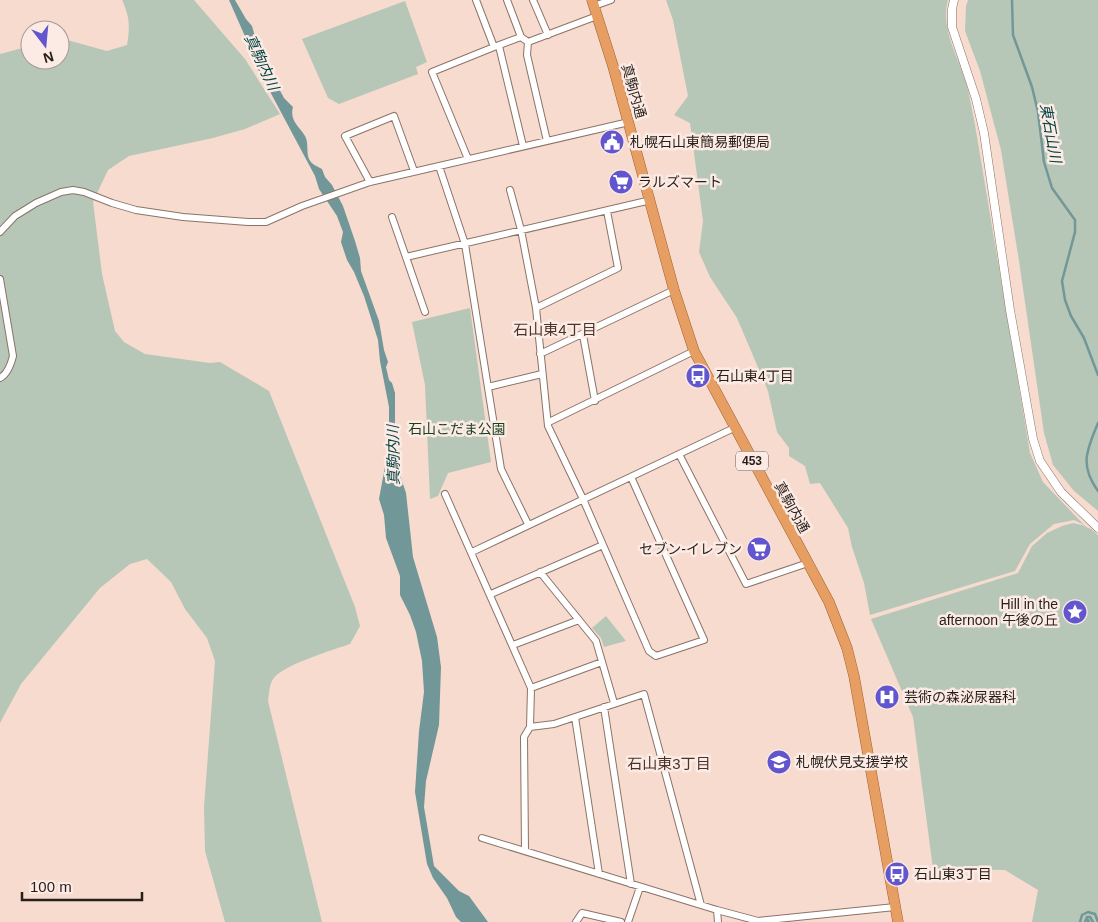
<svg xmlns="http://www.w3.org/2000/svg" width="1098" height="922" font-family="Helvetica,'Noto Sans JP',sans-serif">
<rect width="100%" height="100%" fill="#f7dbcf"/>
<!-- green -->
<path fill="#b6c7b7" d="M 122,0 L 194,0 L 245,59 L 280,114 L 245,129 L 213,138 L 129,156 L 108,170 L 93,202 L 102,274 L 115,331 L 124,342 L 145,354 L 210,363 L 220,362 L 269,391 L 355,607 L 360,626 L 350,644 C 333,650 278,666 272,681 C 269,687 269,695 268,701 L 322,922 L 225,922 L 205,851 L 204,807 L 215,661 L 207,638 L 185,609 L 171,582 L 147,559 L 130,564 L 100,588 L 21,684 L 0,723 L 0,54 L 30,46 L 30,60 L 60,60 L 60,38 L 107,51 L 127,45 C 130,27 130,17 122,0 Z
M 666,0 L 948,0 C 940,28 958,56 966,83 C 970,96 972,111 975,125 L 1030,453 L 1043,482 L 1086,527 L 1091,529 L 1098,535 L 1098,922 L 1032,922 L 1038,890 L 1005,870 L 933,869 L 913,717 L 871,619 L 1018,573 L 1032,546 L 1047,533 L 1062,526 L 1073,523 L 1086,526 L 1074,520 L 1054,524 L 1030,544 L 1015,571 L 870,615 L 864,583 L 852,547 L 848,528 L 820,483 L 810,484 L 805,466 L 789,456 L 789,448 L 777,432 L 768,391 L 737,318 L 710,277 L 699,252 L 703,221 L 690,123 L 674,115 L 688,96 L 673,20 Z
M 968,0 L 1098,0 L 1098,511 L 1074,491 L 1053,465 L 1044,433 L 1019,261 L 1001,150 L 980,71 L 965,31 L 966,6 Z
M 405,1 L 427,62 L 416,67 L 418,74 L 339,104 L 328,98 L 302,39 Z
M 470,308 L 491,462 L 448,473 L 438,496 L 430,499 L 425,385 L 412,322 Z
M 606,616 L 626,641 L 604,647 L 601,638 L 592,628 Z"/>
<!-- water -->
<path fill="#729798" d="M 229,0 L 235,0 L 246,19 L 252,26 L 256,40 L 268,61 L 269,70 L 284,98 L 293,107 C 289,121 300,127 305,136 C 309,143 306,152 309,159 C 312,165 317,166 322,169 L 325,177 L 332,185 L 343,206 L 355,241 L 360,258 L 361,271 L 379,321 L 384,350 L 388,362 L 386,367 L 389,380 L 392,383 L 395,393 L 395,460 L 406,493 L 413,557 L 437,637 L 441,667 L 439,725 L 426,781 L 424,807 L 434,866 L 459,891 L 469,896 L 488,922 L 461,922 L 456,917 L 447,898 L 433,878 L 427,864 L 415,792 L 419,731 L 424,692 L 422,661 L 416,632 L 410,615 L 400,595 L 400,576 L 386,538 L 384,515 L 379,499 L 389,445 L 389,407 L 380,361 L 378,340 L 364,296 L 354,272 L 347,260 L 341,242 L 343,232 L 337,216 L 319,189 L 315,176 L 258,69 L 255,59 Z"/>
<g fill="none" stroke-linecap="round" stroke-linejoin="round">
<!-- stream -->
<path stroke="#729798" stroke-width="2.5" d="M 1012,0 L 1013,35 L 1032,87 L 1038,112 L 1044,162 L 1052,188 L 1075,220 L 1075,232 L 1062,281 L 1065,300 L 1071,316 L 1084,338 L 1098,375
M 1098,423 C 1087,450 1079,465 1098,491
M 1088,921 L 1088,920 L 1089,922
M 1080,922 L 1082,915 L 1088,912 L 1095,914 L 1098,922
M 1085,922 L 1087,917 L 1090,917 L 1093,922"/>
<defs>
<path id="minor" d="M 507,0 L 521,37
M 533,0 L 548,35
M 594,6 L 611,0
M 528,42 L 527,55 L 547,141
M 499,46 L 523,146
M 494,47 L 521,37 L 528,42 L 597,16
M 468,159 L 432,72 L 494,47 L 476,0
M 439,166 L 465,244 L 501,469 L 528,524
M 370,182 L 345,136 L 394,116 L 414,171
M 510,190 L 521,230 L 536,308 L 548,426 L 583,499 L 649,651 L 656,656 L 704,640 L 631,477
M 392,217 L 425,312
M 0,232 L 15,216 L 36,203 L 61,192 L 73,190 L 84,192 L 112,203 L 136,210 L 183,217 L 248,222 L 266,222 L 302,206 L 370,182 L 629,122
M 406,257 L 651,200
M 0,279 L 13,356 C 11,364 8,374 0,378
M 536,308 L 618,268 L 607,211
M 583,335 L 595,401
M 540,354 L 674,290
M 488,387 L 542,374
M 549,422 L 694,351
M 679,454 L 746,584 L 808,563
M 445,494 L 531,688 L 530,727 L 524,737 L 525,851
M 472,552 L 734,428
M 540,572 L 596,641 L 614,703
M 491,594 L 603,545
M 513,645 L 579,620
M 531,688 L 602,662
M 604,707 L 631,884
M 575,717 L 599,874
M 530,727 L 554,724 L 644,694 L 701,905
M 482,838 L 717,910 L 758,921 L 895,907
M 717,910 L 718,922
M 576,922 L 582,913 L 621,922
M 628,922 L 640,887"/>
<path id="tertiary" d="M 954,0 L 952,9 L 952,27 L 976,99 L 984,133 L 1010,310 L 1033,439 L 1040,461 L 1061,492 L 1098,528"/>
<path id="trunk" d="M 592,0 L 613,66 L 674,290 L 694,351 L 829,602 L 847,648 L 854,676 L 898,922"/>
</defs>
<!-- minor casing -->
<use href="#minor" stroke="#8b7368" stroke-width="8"/>
<!-- tertiary casing -->
<use href="#tertiary" stroke="#8b7368" stroke-width="9"/>
<!-- trunk casing -->
<use href="#trunk" stroke="#9f612e" stroke-width="11"/>
<!-- minor -->
<use href="#minor" stroke="#fff" stroke-width="6"/>
<!-- tertiary -->
<use href="#tertiary" stroke="#fff" stroke-width="8"/>
<!-- trunk -->
<use href="#trunk" stroke="#e69e62" stroke-width="10"/>
</g>
<!-- icons -->
<defs>
<symbol id="civic-disc" viewBox="-11 -11 22 22"><circle r="9.5" fill="#6255ce" stroke="#fcebe4"/><path d="M-.6-6.5H3V-4.5H.6V-3L4-1V1h2V6H-6V1h2V-1L-.6-3ZM-1.2 2.5V6h2.4V2.5Z" fill="#fff"/></symbol>
<symbol id="supermarket-disc" viewBox="-11 -11 22 22"><circle r="9.5" fill="#6255ce" stroke="#fcebe4"/><path d="M-6-5.5h2.5l.6 2H6L4.5 2H-2.5L-4.4-4H-6ZM-1.5 3.2a1.3 1.3 0 1 0 .1 0ZM3 3.2a1.3 1.3 0 1 0 .1 0Z" fill="#fff"/></symbol>
<symbol id="bus-disc" viewBox="-11 -11 22 22"><circle r="9.5" fill="#6255ce" stroke="#fcebe4"/><path d="M-5-6H5V4H4V6H2V4H-2V6H-4V4H-5ZM-3.5-4V0h7V-4ZM-3.5 1.2v1.5H-2V1.2ZM2 1.2v1.5H3.5V1.2Z" fill="#fff"/></symbol>
<symbol id="sight-disc" viewBox="-11 -11 22 22"><circle r="9.5" fill="#6255ce" stroke="#fcebe4"/><path d="M0-6L1.8-2.2L6-1.7L2.9 1.2L3.7 5.4L0 3.3L-3.7 5.4L-2.9 1.2L-6-1.7L-1.8-2.2Z" fill="#fff"/></symbol>
<symbol id="hospital-disc" viewBox="-11 -11 22 22"><circle r="9.5" fill="#6255ce" stroke="#fcebe4"/><path d="M-5-5h3v3.5h4V-5h3V5h-3V1.5h-4V5h-3Z" fill="#fff"/></symbol>
<symbol id="school-disc" viewBox="-11 -11 22 22"><circle r="9.5" fill="#6255ce" stroke="#fcebe4"/><path d="M0-5L7-2L0 1L-7-2ZM-4 1L0 2.5L4 1V4Q0 6-4 4Z" fill="#fff"/></symbol>
</defs>
<g fill-rule="evenodd">
<use href="#civic-disc" x="598" y="128" width="28" height="28"/>
<use href="#supermarket-disc" x="607" y="168" width="28" height="28"/>
<use href="#bus-disc" x="684" y="362" width="28" height="28"/>
<use href="#supermarket-disc" x="745" y="535" width="28" height="28"/>
<use href="#sight-disc" x="1061" y="598" width="28" height="28"/>
<use href="#hospital-disc" x="873" y="683" width="28" height="28"/>
<use href="#school-disc" x="765" y="748" width="28" height="28"/>
<use href="#bus-disc" x="883" y="860" width="28" height="28"/>
</g>
<g text-anchor="middle" dominant-baseline="central" stroke-width="5" stroke-linejoin="round" paint-order="stroke">
<!-- shield labels -->
<rect fill="#fcebe4" stroke="#675c56" stroke-width="1" x="736" y="451.5" width="32" height="19" rx="4"/>
<g font-size="12" font-weight="bold" fill="#271e19">
<text x="752" y="461">453</text>
</g>
<!-- street labels -->
<g font-size="14" fill="#271e19" stroke="#fcebe4">
<text transform="translate(634 91) rotate(74)">真駒内通</text>
<text transform="translate(792 507) rotate(61)">真駒内通</text>
</g>
<!-- poi labels -->
<g font-size="14" fill="#271e19" stroke="#fcebe4" text-anchor="start">
<text x="630" y="142">札幌石山東簡易郵便局</text>
<text x="638" y="182">ラルズマート</text>
<text x="716" y="376">石山東4丁目</text>
<text x="742" y="549" text-anchor="end">セブン-イレブン</text>
<text x="1058" y="604" text-anchor="end">Hill in the<tspan x="1058" dy="16">afternoon 午後の丘</tspan></text>
<text x="904" y="697">芸術の森泌尿器科</text>
<text x="796" y="762">札幌伏見支援学校</text>
<text x="914" y="874">石山東3丁目</text>
</g>
<!-- park labels -->
<g font-size="14" fill="#194120" stroke="#fcebe4">
<text x="457" y="429">石山こだま公園</text>
</g>
<!-- water labels -->
<g font-size="15" font-style="italic" fill="#044344" stroke="#fcebe4">
<text transform="translate(262 62) rotate(65)">真駒内川</text>
<text transform="translate(1051 133) rotate(80)">東石山川</text>
<text transform="translate(393 455) rotate(-91)">真駒内川</text>
</g>
<!-- neighbourhood labels -->
<g font-size="15" fill="#49332a" stroke="#fcebe4">
<text x="555" y="329">石山東4丁目</text>
<text x="669" y="763">石山東3丁目</text>
</g>
</g>
<!-- north arrow -->
<g transform="translate(45 45) rotate(164)"><circle r="24" fill="#fcebe4" stroke="#a79993"/>
<path d="M0-4L9 19L0 12L-9 19Z" fill="#6255ce"/>
<text y="-8" font-size="14" font-weight="bold" text-anchor="middle" fill="#271e19">N</text>
</g>
<!-- scale -->
<path d="M22 892v8h120v-8" fill="none" stroke="#271e19" stroke-width="2.5"/>
<text x="30" y="892" font-size="15" fill="#271e19" stroke="#fcebe4" stroke-width="4" paint-order="stroke">100 m</text>
</svg>
